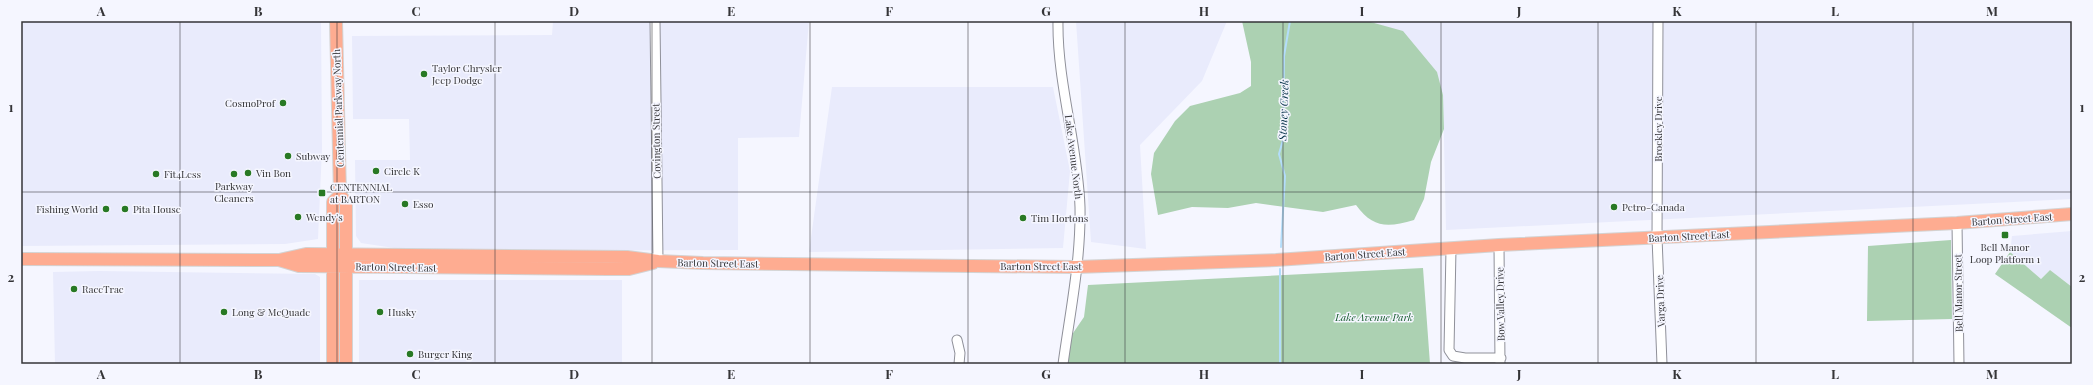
<svg xmlns="http://www.w3.org/2000/svg" width="2093" height="385" font-family="'Playfair Display',serif">
<rect width="100%" height="100%" fill="#f5f6ff"/>
<!-- built -->
<path fill="#e9ebfc" d="M 21,21 L 321,21 L 322,149 L 318,239 L 285,244 L 21,246 Z
M 553,21 L 809,21 L 799,137 L 738,138 L 738,250 L 414,251 L 361,243 L 356,236 L 355,160 L 410,160 L 409,119 L 353,119 L 352,36 L 552,35 Z
M 1076,21 L 1227,21 L 1202,81 L 1140,145 L 1146,249 L 1091,242 Z
M 1367,21 L 2072,21 L 2072,199 L 1446,230 L 1443,95 L 1403,32 Z
M 832,87 L 1053,87 L 1070,171 L 1063,248 L 809,252 Z
M 2072,231 L 2072,287 L 2050,270 L 2041,279 L 2010,252 L 2012,236 Z
M 99,271 L 315,274 L 320,277 L 320,364 L 55,364 L 53,272 Z
M 359,280 L 622,280 L 622,364 L 359,364 Z"/>
<!-- green -->
<path fill="#acd1b2" d="M 1242,21 L 1367,21 L 1403,31 L 1437,72 L 1443,95 L 1444,129 L 1431,162 L 1424,199 L 1414,220 C 1387,228 1373,228 1356,205 L 1323,212 L 1256,203 L 1228,208 L 1192,207 L 1158,215 L 1151,174 L 1154,153 L 1175,121 L 1190,106 L 1240,93 L 1251,86 L 1251,62 Z
M 1951,240 L 1952,319 L 1867,321 L 1868,246 Z
M 2010,252 L 2041,279 L 2050,270 L 2072,287 L 2072,328 L 1995,274 Z
M 1423,268 L 1430,364 L 1064,364 L 1069,339 L 1084,317 L 1088,285 Z"/>
<g fill="none" stroke-linecap="round" stroke-linejoin="round">
<!-- stream -->
<path stroke="#b3ddfa" stroke-width="2" d="M 1281,247 L 1285,176 L 1279,154 L 1283,140 L 1284,56 L 1290,21
M 1280,269 L 1280,364"/>
<defs>
<path id="minor" d="M 655,21 L 658,261
M 1058,21 C 1057,83 1078,145 1080,207 C 1081,260 1070,313 1063,364
M 1658,21 L 1657,237 L 1662,364
M 1957,223 L 1959,364
M 1499,245 L 1500,364
M 1451,249 L 1449,350 L 1453,356 L 1465,358 L 1501,358
M 957,340 L 960,353 L 959,364"/>
<path id="major" d="M 336,21 L 340,195 L 346,202 L 346,364
M 21,259 L 279,260 L 299,266 L 608,269 L 629,269 L 653,263
M 279,260 L 306,254 L 627,257 L 658,261 L 703,263 L 1076,267 L 1276,260 L 1499,245 L 1957,223 L 2072,214
M 333,364 L 333,202 L 340,195"/>
</defs>
<!-- minor casing -->
<use href="#minor" stroke="#8f9099" stroke-width="11"/>
<!-- major casing -->
<use href="#major" stroke="#d3d3d3" stroke-width="14"/>
<!-- minor -->
<use href="#minor" stroke="#fff" stroke-width="9"/>
<!-- major -->
<use href="#major" stroke="#feac91" stroke-width="12"/>
</g>
<!-- grid -->
<path fill="none" stroke="#353538" stroke-width="1" stroke-opacity="0.55" d="M 180,21 L 180,364M 337,21 L 337,364M 495,21 L 495,364M 652,21 L 652,364M 810,21 L 810,364M 968,21 L 968,364M 1125,21 L 1125,364M 1283,21 L 1283,364M 1441,21 L 1441,364M 1598,21 L 1598,364M 1756,21 L 1756,364M 1913,21 L 1913,364M 21,192 L 2072,192"/>
<!-- markers -->
<g fill="#287924" stroke="#f5f6ff" stroke-width="1.5">
<circle cx="424" cy="74" r="4"/>
<circle cx="283" cy="103" r="4"/>
<circle cx="288" cy="156" r="4"/>
<circle cx="376" cy="171" r="4"/>
<circle cx="248" cy="173" r="4"/>
<circle cx="156" cy="174" r="4"/>
<circle cx="234" cy="174" r="4"/>
<rect x="318" y="189" width="8" height="8" rx="2"/>
<circle cx="405" cy="204" r="4"/>
<circle cx="1614" cy="207" r="4"/>
<circle cx="106" cy="209" r="4"/>
<circle cx="125" cy="209" r="4"/>
<circle cx="298" cy="217" r="4"/>
<circle cx="1023" cy="218" r="4"/>
<rect x="2001" y="231" width="8" height="8" rx="2"/>
<circle cx="74" cy="289" r="4"/>
<circle cx="224" cy="312" r="4"/>
<circle cx="380" cy="312" r="4"/>
<circle cx="410" cy="354" r="4"/>
</g>
<g text-anchor="middle" dominant-baseline="central" stroke-width="3" stroke-linejoin="round" paint-order="stroke">
<!-- poi labels -->
<g font-size="10" fill="#353538" stroke="#f5f6ff" text-anchor="start">
<text x="432" y="68">Taylor Chrysler<tspan x="432" dy="12">Jeep Dodge</tspan></text>
<text x="275" y="103" text-anchor="end">CosmoProf</text>
<text x="296" y="156">Subway</text>
<text x="384" y="171">Circle K</text>
<text x="256" y="173">Vin Bon</text>
<text x="164" y="174">Fit4Less</text>
<text x="234" y="186" text-anchor="middle">Parkway<tspan x="234" dy="12">Cleaners</tspan></text>
<text x="330" y="187">CENTENNIAL<tspan x="330" dy="12">at BARTON</tspan></text>
<text x="413" y="204">Esso</text>
<text x="1622" y="207">Petro-Canada</text>
<text x="98" y="209" text-anchor="end">Fishing World</text>
<text x="133" y="209">Pita House</text>
<text x="306" y="217">Wendy's</text>
<text x="1031" y="218">Tim Hortons</text>
<text x="2005" y="247" text-anchor="middle">Bell Manor<tspan x="2005" dy="12">Loop Platform 1</tspan></text>
<text x="82" y="289">RaceTrac</text>
<text x="232" y="312">Long &amp; McQuade</text>
<text x="388" y="312">Husky</text>
<text x="418" y="354">Burger King</text>
</g>
<!-- street labels -->
<g font-size="10" fill="#353538" stroke="#f5f6ff">
<text transform="translate(338 108) rotate(-92)">Centennial Parkway North</text>
<text transform="translate(1658 129) rotate(-90)">Brockley Drive</text>
<text transform="translate(656 141) rotate(-91)">Covington Street</text>
<text transform="translate(1074 157) rotate(83)">Lake Avenue North</text>
<text transform="translate(2012 219) rotate(-4)">Barton Street East</text>
<text transform="translate(1689 236) rotate(-3)">Barton Street East</text>
<text transform="translate(1365 254) rotate(-4)">Barton Street East</text>
<text transform="translate(718 263) rotate(1)">Barton Street East</text>
<text x="1041" y="266">Barton Street East</text>
<text transform="translate(396 267) rotate(1)">Barton Street East</text>
<text transform="translate(1958 293) rotate(-91)">Bell Manor Street</text>
<text transform="translate(1660 301) rotate(-92)">Varga Drive</text>
<text transform="translate(1500 304) rotate(-91)">Bow Valley Drive</text>
</g>
<!-- park labels -->
<g font-size="10" font-style="italic" fill="#125929" stroke="#f5f6ff">
<text x="1374" y="317">Lake Avenue Park</text>
</g>
<!-- water labels -->
<g font-size="11" font-style="italic" fill="#002e45" stroke="#f5f6ff">
<text transform="translate(1283 110) rotate(-88)">Stoney Creek</text>
</g>
</g>
<!-- border -->
<rect width="2093" height="385" fill="none" stroke="#f5f6ff" stroke-width="44"/>
<rect x="22" y="22" width="2049" height="341" fill="none" stroke="#353538" stroke-width="1.5"/>
<g font-size="13" text-anchor="middle" font-weight="bold" fill="#353538">
<text x="101" y="16">A</text>
<text x="258" y="16">B</text>
<text x="416" y="16">C</text>
<text x="574" y="16">D</text>
<text x="731" y="16">E</text>
<text x="889" y="16">F</text>
<text x="1046" y="16">G</text>
<text x="1204" y="16">H</text>
<text x="1362" y="16">I</text>
<text x="1519" y="16">J</text>
<text x="1677" y="16">K</text>
<text x="1835" y="16">L</text>
<text x="1992" y="16">M</text>
<text x="11" y="112">1</text>
<text x="2082" y="112">1</text>
<text x="11" y="282">2</text>
<text x="2082" y="282">2</text>
<text x="101" y="379">A</text>
<text x="258" y="379">B</text>
<text x="416" y="379">C</text>
<text x="574" y="379">D</text>
<text x="731" y="379">E</text>
<text x="889" y="379">F</text>
<text x="1046" y="379">G</text>
<text x="1204" y="379">H</text>
<text x="1362" y="379">I</text>
<text x="1519" y="379">J</text>
<text x="1677" y="379">K</text>
<text x="1835" y="379">L</text>
<text x="1992" y="379">M</text>
</g>
</svg>
